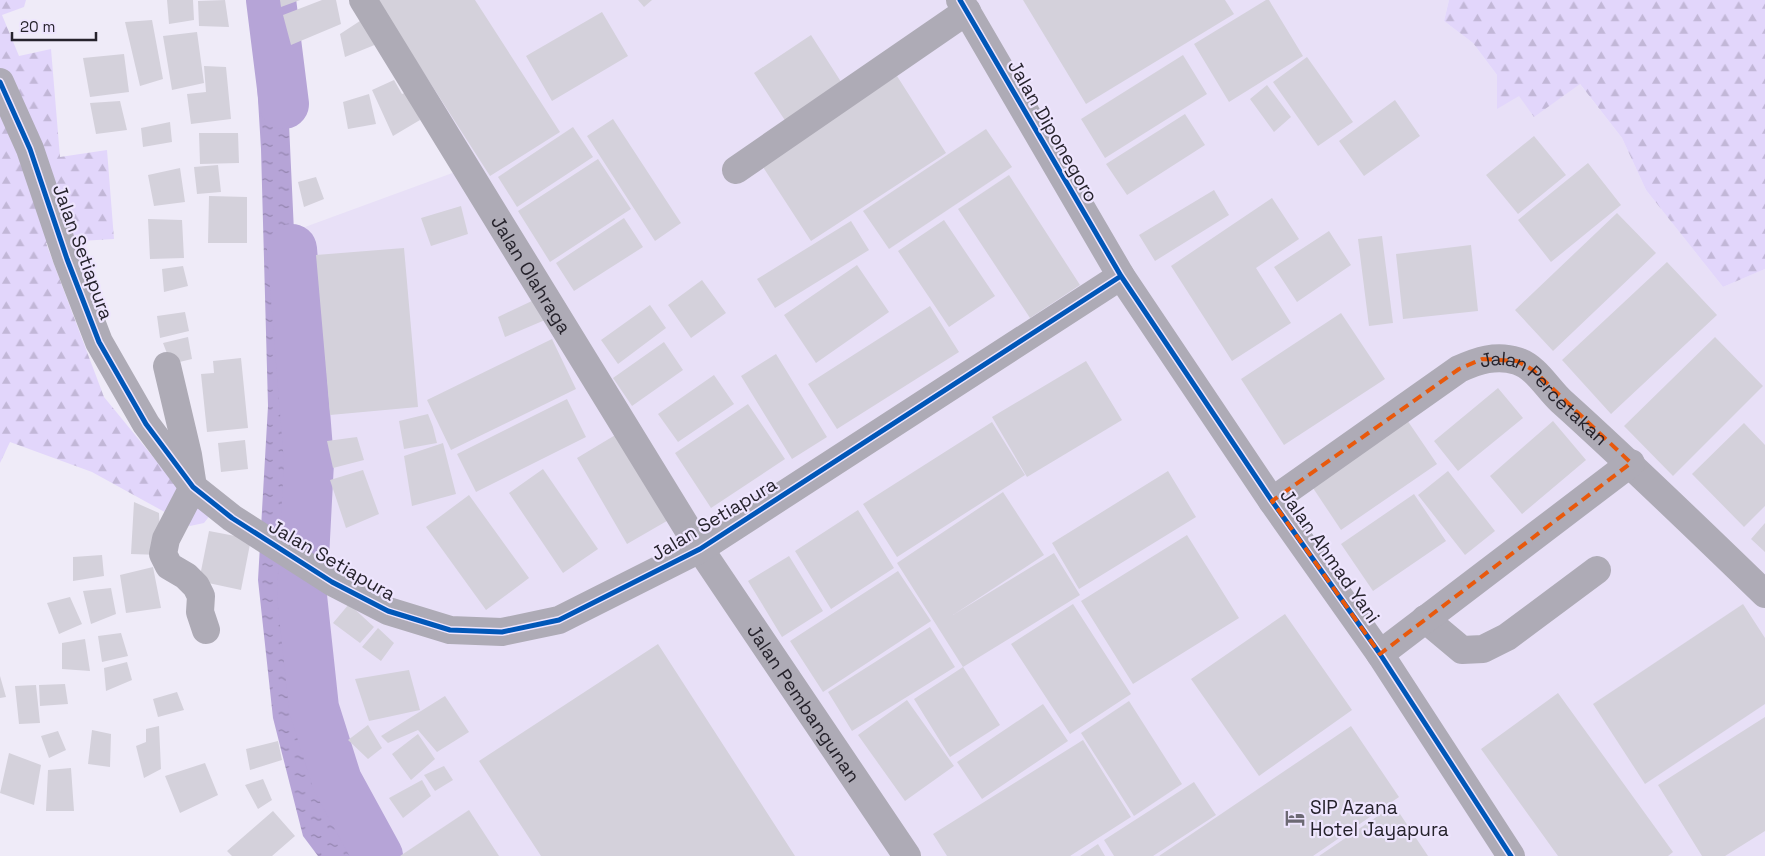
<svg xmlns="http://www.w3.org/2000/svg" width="1765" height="856" font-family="'Space Grotesk',sans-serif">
<defs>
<pattern id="forest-firs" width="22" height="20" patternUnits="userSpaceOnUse" patternTransform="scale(1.25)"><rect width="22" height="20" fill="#e2d6fb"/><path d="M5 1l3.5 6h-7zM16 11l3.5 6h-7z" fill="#c2b7d7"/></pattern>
<pattern id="water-ripples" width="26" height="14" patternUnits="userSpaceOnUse" patternTransform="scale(1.25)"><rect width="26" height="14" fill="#b6a4d7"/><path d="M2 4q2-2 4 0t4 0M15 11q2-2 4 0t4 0" fill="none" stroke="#9485af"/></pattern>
</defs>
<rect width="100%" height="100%" fill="#efebf8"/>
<!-- built -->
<path fill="#e8e0f7" d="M 361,0 L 1449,0 L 1444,21 L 1473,43 L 1497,75 L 1520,95 L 1534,116 L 1579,83 L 1622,138 L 1646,190 L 1723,287 L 1765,269 L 1765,856 L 354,856 L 311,726 L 292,535 L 302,404 L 294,231 L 466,168 Z"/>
<!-- forest -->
<path fill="url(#forest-firs)" d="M 0,0 L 26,0 L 24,7 L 2,15 L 19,56 L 51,49 L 60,157 L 107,150 L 114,239 L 46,243 L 104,397 L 163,469 L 215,509 L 204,523 L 190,526 L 92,472 L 10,442 L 0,463 Z
M 1449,0 L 1765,0 L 1765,269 L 1723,287 L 1646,190 L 1622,138 L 1580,84 L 1534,117 L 1519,96 L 1497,109 L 1497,75 L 1473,43 L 1444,21 Z"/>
<!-- water -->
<path fill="url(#water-ripples)" d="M 254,34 L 285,38 L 302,404 L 292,535 L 311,726 L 354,856 L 318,856 L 303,836 L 273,718 L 258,580 L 268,406 L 261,149 Z"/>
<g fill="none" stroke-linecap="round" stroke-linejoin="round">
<!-- river -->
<path stroke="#b6a4d7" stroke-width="50" d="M 271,0 L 284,104
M 292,249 L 309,462 L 302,596 L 314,708 L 337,781 L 378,856"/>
</g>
<!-- building -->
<path fill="#d4d1db" d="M 167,0 L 193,0 L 194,20 L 169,24 Z
M 225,0 L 229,27 L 199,26 L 198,1 Z
M 280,0 L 300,0 L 281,7 Z
M 322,0 L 336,0 L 341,24 L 291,45 L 283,15 Z
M 377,0 L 475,0 L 560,132 L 490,176 Z
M 638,0 L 652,0 L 644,7 Z
M 1023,0 L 1225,0 L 1234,14 L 1086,104 Z
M 1266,0 L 1269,0 L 1303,56 L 1229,102 L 1194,44 Z
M 602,12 L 628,56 L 552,101 L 526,56 Z
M 363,19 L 377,44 L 345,57 L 340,34 Z
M 152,20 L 163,79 L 140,86 L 125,22 Z
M 197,32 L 204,83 L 172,90 L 163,36 Z
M 811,35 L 845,88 L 788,125 L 754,73 Z
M 124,54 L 129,92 L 90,97 L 83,58 Z
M 1183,55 L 1207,94 L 1105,158 L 1081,119 Z
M 1307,57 L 1353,122 L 1318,146 L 1273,82 Z
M 204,66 L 226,67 L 231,119 L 191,124 L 187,94 L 206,92 Z
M 897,76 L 946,153 L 811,241 L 761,164 Z
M 394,80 L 402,94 L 409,91 L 420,120 L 393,136 L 372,90 Z
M 1267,85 L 1291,117 L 1274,132 L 1250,99 Z
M 369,94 L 376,124 L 348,129 L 343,102 Z
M 1395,100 L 1420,136 L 1364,176 L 1339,141 Z
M 120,101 L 127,130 L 96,134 L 90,103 Z
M 1185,114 L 1205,145 L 1127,195 L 1106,164 Z
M 613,119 L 681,223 L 655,241 L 587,136 Z
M 170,122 L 172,142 L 143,147 L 141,128 Z
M 573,127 L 593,157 L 517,207 L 498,177 Z
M 986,129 L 1012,167 L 889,249 L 863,211 Z
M 199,133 L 238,133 L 239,163 L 200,164 Z
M 1534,136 L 1566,175 L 1518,214 L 1486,175 Z
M 598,159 L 631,209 L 550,262 L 518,211 Z
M 1588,163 L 1621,205 L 1551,262 L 1518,220 Z
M 218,165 L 221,192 L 197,194 L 194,167 Z
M 180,168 L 185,202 L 154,206 L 148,175 Z
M 1009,175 L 1080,285 L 1030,318 L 958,209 Z
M 316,177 L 324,199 L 304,207 L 298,182 Z
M 1214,190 L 1229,215 L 1155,261 L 1139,235 Z
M 209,196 L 247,197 L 247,243 L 208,243 Z
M 1272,198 L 1299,239 L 1256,268 L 1291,323 L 1232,361 L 1171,266 Z
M 461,206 L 468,234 L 431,246 L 421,218 Z
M 1617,213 L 1656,253 L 1553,351 L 1515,310 Z
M 624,218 L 643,247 L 574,291 L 556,263 Z
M 148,219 L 182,220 L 184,258 L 150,259 Z
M 944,220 L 995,296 L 949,327 L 898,251 Z
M 851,221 L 869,250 L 775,308 L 757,279 Z
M 1329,231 L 1351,265 L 1297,302 L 1274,267 Z
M 1382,236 L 1393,323 L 1369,326 L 1358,239 Z
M 1471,245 L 1478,311 L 1403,319 L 1396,254 Z
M 404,248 L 418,407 L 330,415 L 316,255 Z
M 1667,262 L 1717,315 L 1611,414 L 1562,360 Z
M 857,265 L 889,312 L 816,363 L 784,315 Z
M 183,266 L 188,286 L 164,292 L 162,269 Z
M 702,280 L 726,313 L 691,338 L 668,305 Z
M 534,300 L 545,320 L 505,337 L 498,317 Z
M 650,305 L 666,328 L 618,364 L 601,340 Z
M 930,306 L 959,352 L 837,429 L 808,384 Z
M 185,312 L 189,331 L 160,338 L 157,316 Z
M 1341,313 L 1385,379 L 1284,445 L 1241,379 Z
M 188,337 L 192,359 L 171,364 L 163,343 Z
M 1715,337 L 1763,386 L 1673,476 L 1624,426 Z
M 552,339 L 576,389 L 451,450 L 427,400 Z
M 664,342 L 683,370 L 632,406 L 613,378 Z
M 776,354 L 827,437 L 792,459 L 741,376 Z
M 241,358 L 248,428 L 207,432 L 201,374 L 214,373 L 213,361 Z
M 1086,361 L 1122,420 L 1027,477 L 992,417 Z
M 714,375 L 734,404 L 678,442 L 658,414 Z
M 1498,388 L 1523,418 L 1458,471 L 1434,441 Z
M 567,399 L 586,437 L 476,492 L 457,454 Z
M 748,404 L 785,459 L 711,508 L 675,453 Z
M 428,414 L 433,427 L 437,443 L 404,449 L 399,421 Z
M 1403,414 L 1437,464 L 1341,530 L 1311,485 Z
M 1553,421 L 1586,460 L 1522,514 L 1490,476 Z
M 992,422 L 1025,475 L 897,557 L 863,504 Z
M 1744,423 L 1765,445 L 1765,506 L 1744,527 L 1692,474 Z
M 622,431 L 672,518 L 627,544 L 577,458 Z
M 357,437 L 364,460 L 333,468 L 327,441 Z
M 245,440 L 248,469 L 221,472 L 218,443 Z
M 443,443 L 456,494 L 412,506 L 404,456 Z
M 543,469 L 598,549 L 563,573 L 509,493 Z
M 363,470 L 379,514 L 346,528 L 330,480 Z
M 1168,471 L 1196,517 L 1079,589 L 1052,543 Z
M 1448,471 L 1495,531 L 1465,555 L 1418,495 Z
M 1003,492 L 1044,555 L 953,615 L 1054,553 L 1080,595 L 963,667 L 897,563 Z
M 1414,494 L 1446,541 L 1373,591 L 1341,544 Z
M 469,495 L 529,578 L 486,610 L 426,527 Z
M 134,502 L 159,513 L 161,555 L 131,554 Z
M 858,510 L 894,568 L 831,609 L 795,551 Z
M 1765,523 L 1765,552 L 1751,539 Z
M 209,531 L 251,539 L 241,590 L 199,581 Z
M 1187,535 L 1239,618 L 1133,684 L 1081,601 Z
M 102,555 L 104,576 L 73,581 L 73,557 Z
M 789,556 L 823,611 L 782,637 L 748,581 Z
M 153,567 L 161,608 L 126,613 L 120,575 Z
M 898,571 L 931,621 L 823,692 L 790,641 Z
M 111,588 L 116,614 L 91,624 L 83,591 Z
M 70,597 L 82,624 L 59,634 L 47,603 Z
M 349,604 L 374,627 L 360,643 L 333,623 Z
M 1073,604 L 1131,694 L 1070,734 L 1011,644 Z
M 1743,604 L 1765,638 L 1765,704 L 1645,784 L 1593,704 Z
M 1285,614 L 1352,710 L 1259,776 L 1191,679 Z
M 930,627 L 955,667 L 852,731 L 828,692 Z
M 378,628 L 394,643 L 381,661 L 362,647 Z
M 121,633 L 128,656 L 102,662 L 98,636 Z
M 85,639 L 90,671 L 62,669 L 62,643 Z
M 658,644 L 795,856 L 541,856 L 479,761 Z
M 127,662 L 132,680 L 106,691 L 104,668 Z
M 963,667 L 1000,725 L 950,757 L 914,699 Z
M 409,670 L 420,710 L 369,721 L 355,679 Z
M 0,676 L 6,697 L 0,698 Z
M 65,684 L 68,704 L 40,706 L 39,685 Z
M 36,685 L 40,723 L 19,724 L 15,686 Z
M 177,692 L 184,710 L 158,717 L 153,699 Z
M 1558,693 L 1673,852 L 1668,856 L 1558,856 L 1481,749 Z
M 445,696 L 469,732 L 437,752 L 418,730 L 388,743 L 381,736 Z
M 907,700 L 954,766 L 905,801 L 858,735 Z
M 1129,701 L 1182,784 L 1134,816 L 1081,733 Z
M 1043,704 L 1068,741 L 982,799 L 957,762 Z
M 1765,717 L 1765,831 L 1725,856 L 1702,856 L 1658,785 Z
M 368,725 L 382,748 L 368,759 L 348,740 Z
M 159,726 L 161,769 L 144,778 L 136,746 L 146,742 L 146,729 Z
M 1351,726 L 1399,797 L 1313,856 L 1159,856 Z
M 92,730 L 111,734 L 110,767 L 88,764 Z
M 58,731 L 66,750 L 49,758 L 41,736 Z
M 418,734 L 435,759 L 411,780 L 392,754 Z
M 1083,740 L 1131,817 L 1070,856 L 947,856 L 933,834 Z
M 278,741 L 282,760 L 250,770 L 246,749 Z
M 9,753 L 41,765 L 34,805 L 0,793 Z
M 205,763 L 218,795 L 180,813 L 165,776 Z
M 444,766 L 453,780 L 435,791 L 424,775 Z
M 71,768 L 74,811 L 46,811 L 48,770 Z
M 263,779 L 272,800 L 258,809 L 245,785 Z
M 422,780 L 431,796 L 403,818 L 389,798 Z
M 1194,782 L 1216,815 L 1153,856 L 1114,856 L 1104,840 Z
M 1394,805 L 1428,856 L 1319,856 Z
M 469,810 L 499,856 L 400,856 Z
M 273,811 L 295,836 L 272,856 L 232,856 L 227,851 Z
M 1098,844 L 1105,856 L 1080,856 Z"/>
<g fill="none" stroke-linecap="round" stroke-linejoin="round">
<!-- minor -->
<g stroke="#aeabb6" stroke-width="28">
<path id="s1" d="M 363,0 L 700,549 L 907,856"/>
<path d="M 960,0 L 1121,276 L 1272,501 L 1380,654 L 1511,856"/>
<path d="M 0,82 L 30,149 L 67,259 L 99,342 L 146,424 L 193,487 L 232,518 L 332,582 L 388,611 L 450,630 L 502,632 L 559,620 L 700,549 L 1121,276"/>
<path d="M 736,170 L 967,11"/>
<path d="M 167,366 L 188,455 L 193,487 L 166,539 L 163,554 L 169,566 L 186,576 L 196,586 L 201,596 L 200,612 L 206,630"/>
<path id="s2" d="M 1272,501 L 1459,369 C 1477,361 1496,354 1517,361 C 1536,367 1547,388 1561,401 C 1631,464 1698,529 1765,594"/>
<path d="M 1425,619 L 1462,650 L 1483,649 L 1507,637 L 1597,570"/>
<path d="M 1380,654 L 1631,463"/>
</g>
<defs>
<path id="cycleway" d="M 960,0 L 1121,276 L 1272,501 L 1380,654 L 1511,856
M 0,82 L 30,149 L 67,259 L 99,342 L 146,424 L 193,487 L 232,518 L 332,582 L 388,611 L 450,630 L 502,632 L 559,620 L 700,549 L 1121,276"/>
</defs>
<!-- cycleway casing -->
<use href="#cycleway" stroke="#eee5fe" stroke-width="8"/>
<!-- cycleway -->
<use href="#cycleway" stroke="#0057b8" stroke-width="5"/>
</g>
<!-- marked area -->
<path fill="none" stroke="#e8590c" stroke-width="4" stroke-dasharray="10 6" stroke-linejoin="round" d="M 1482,359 L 1517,361 L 1533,370 L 1631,463 L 1380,654 L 1272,501 L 1459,369 Z"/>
<!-- icons -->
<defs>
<symbol id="hotel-bare" viewBox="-9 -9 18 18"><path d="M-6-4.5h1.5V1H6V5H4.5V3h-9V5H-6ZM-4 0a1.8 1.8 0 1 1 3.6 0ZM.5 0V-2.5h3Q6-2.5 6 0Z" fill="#6c6973" stroke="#eee5fe" stroke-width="2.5" paint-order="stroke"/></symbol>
</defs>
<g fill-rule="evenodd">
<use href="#hotel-bare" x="1281" y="804" width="28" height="28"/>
</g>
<g text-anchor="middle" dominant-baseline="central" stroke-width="4.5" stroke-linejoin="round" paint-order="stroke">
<!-- street labels -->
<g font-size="19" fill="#26232c" stroke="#eee5fe">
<text transform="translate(1053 131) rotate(60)">Jalan Diponegoro</text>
<text transform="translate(83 252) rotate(70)">Jalan Setiapura</text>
<text stroke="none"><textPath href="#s1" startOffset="322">Jalan Olahraga</textPath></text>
<text stroke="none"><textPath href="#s2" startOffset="330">Jalan Percetakan</textPath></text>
<text transform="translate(714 519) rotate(-31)">Jalan Setiapura</text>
<text transform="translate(1330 556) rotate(55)">Jalan Ahmad Yani</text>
<text transform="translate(332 560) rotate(30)">Jalan Setiapura</text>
<text stroke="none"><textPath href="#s1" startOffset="830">Jalan Pembangunan</textPath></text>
</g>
<!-- poi labels -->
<g font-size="19" fill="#26232c" stroke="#eee5fe" text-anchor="start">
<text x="1310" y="807">SIP Azana<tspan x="1310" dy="22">Hotel Jayapura</tspan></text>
</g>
</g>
<!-- scale -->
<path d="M12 32v8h84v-8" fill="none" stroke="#26232c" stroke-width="2.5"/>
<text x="20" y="32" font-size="15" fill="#26232c" stroke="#eee5fe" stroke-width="4" paint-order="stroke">20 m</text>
</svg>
